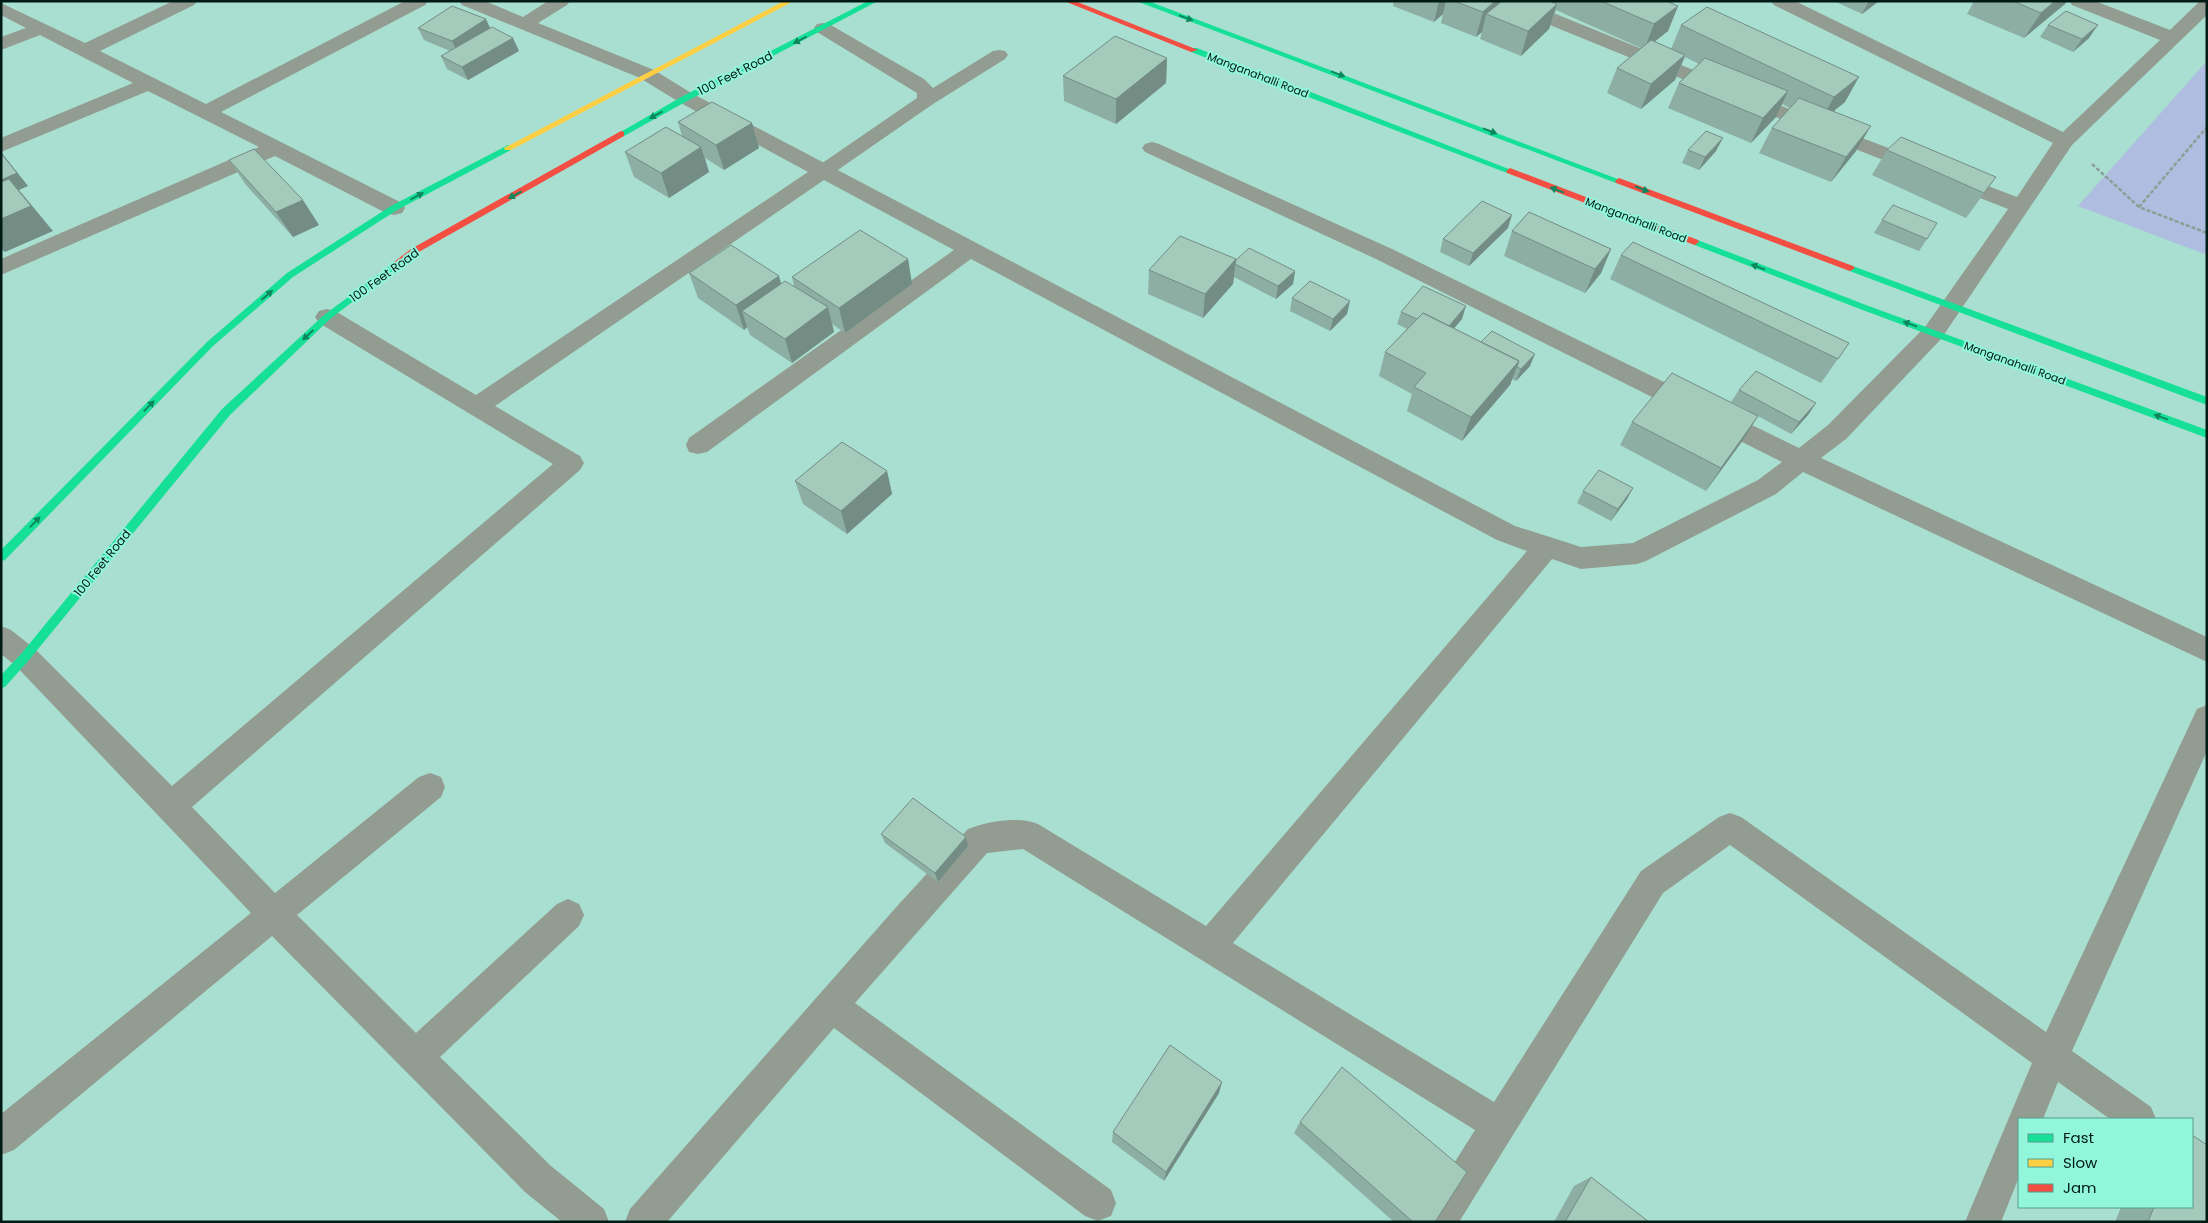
<svg xmlns="http://www.w3.org/2000/svg" width="2208" height="1223" font-family="Poppins,sans-serif">
<rect width="100%" height="100%" fill="#a8dfd1"/>
<!-- green -->
<path fill="#afbde0" d="M 2207,61 L 2207,255 L 2078,206 Z"/>
<g fill="none" stroke-linecap="round" stroke-linejoin="round">
<!-- path -->
<path stroke="#8d9e95" stroke-width="2.5" stroke-dasharray="4 2" stroke-linecap="butt" d="M 2092,164 L 2139,207 L 2207,233
M 2139,207 L 2207,127"/>
<!-- lane -->
<path fill="#929c90" fill-rule="evenodd" d="M 823,23 L 829,24 L 924,79 L 933,88 L 993,51 L 999,50 L 1005,51 L 1008,55 L 1005,59 L 933,104 L 832,174 L 825,176 L 818,174 L 815,170 L 818,166 L 917,98 L 917,93 L 817,32 L 814,28 L 817,24 Z"/>
<!-- street -->
<path fill="#929c90" fill-rule="evenodd" d="M 173,1 L 197,1 L 194,5 L 100,51 L 206,104 L 405,1 L 428,1 L 425,5 L 221,112 L 402,203 L 405,208 L 402,213 L 394,215 L 386,213 L 275,156 L 1,275 L 1,259 L 259,147 L 148,91 L 1,152 L 1,138 L 133,83 L 40,35 L 1,50 L 1,37 L 26,28 L 1,15 L 1,3 L 85,43 Z
M 459,1 L 485,1 L 523,17 L 548,1 L 570,1 L 567,5 L 538,23 L 654,70 L 693,94 L 1515,526 L 1581,547 L 1633,543 L 1758,480 L 1782,462 L 1376,259 L 1145,152 L 1142,148 L 1145,144 L 1152,142 L 1159,144 L 1392,249 L 1799,448 L 1828,425 L 1925,327 L 2008,209 L 1822,136 L 1501,5 L 1498,1 L 1524,1 L 1836,128 L 2017,197 L 2053,143 L 1774,5 L 1771,1 L 1795,1 L 2063,132 L 2160,40 L 2072,5 L 2069,1 L 2095,1 L 2170,30 L 2200,1 L 2207,1 L 2207,15 L 2072,145 L 1941,339 L 1846,439 L 1821,458 L 2207,637 L 2207,662 L 1803,472 L 1776,494 L 1646,561 L 1637,564 L 1581,569 L 1552,559 L 1233,943 L 1494,1102 L 1641,871 L 1719,817 L 1730,813 L 1741,817 L 2046,1032 L 2197,709 L 2207,705 L 2207,751 L 2072,1051 L 2151,1107 L 2156,1119 L 2110,1119 L 2058,1082 L 2043,1119 L 2019,1119 L 2019,1177 L 2001,1222 L 1965,1222 L 2032,1063 L 1730,845 L 1663,893 L 1459,1222 L 1420,1222 L 1425,1209 L 1475,1130 L 1023,849 L 987,853 L 855,1003 L 1111,1190 L 1116,1203 L 1111,1216 L 1098,1221 L 1085,1216 L 834,1028 L 667,1222 L 625,1222 L 630,1209 L 899,904 L 968,829 C 988,821 1018,816 1038,824 L 1206,926 L 1527,551 L 1497,540 L 971,259 L 707,452 L 698,454 L 689,452 L 686,445 L 689,438 L 954,250 L 824,180 L 495,406 L 580,456 L 584,463 L 580,470 L 192,807 L 275,893 L 419,777 L 430,773 L 441,777 L 445,787 L 441,797 L 297,915 L 416,1033 L 557,904 L 568,899 L 579,904 L 584,915 L 579,926 L 440,1057 L 551,1166 L 604,1209 L 609,1222 L 562,1222 L 525,1192 L 272,936 L 14,1150 L 1,1155 L 1,1114 L 251,913 L 15,665 L 1,654 L 1,626 L 11,630 L 35,649 L 172,786 L 553,464 L 319,323 L 315,317 L 319,311 L 327,309 L 335,311 L 476,395 L 808,172 L 679,102 L 640,78 L 462,5 Z"/>
<!-- fast -->
<path fill="#16e098" fill-rule="evenodd" d="M 868,1 L 878,1 L 689,100 L 624,136 L 618,136 L 617,134 L 683,96 Z
M 1136,1 L 1148,1 L 1623,181 L 1622,183 L 1616,183 Z
M 1191,48 L 1197,48 L 1514,171 L 1513,173 L 1507,173 L 1191,52 Z
M 508,145 L 511,146 L 511,150 L 397,210 L 293,277 L 213,346 L 5,560 L 1,561 L 1,550 L 207,342 L 287,273 L 391,206 Z
M 1695,239 L 1866,305 L 2207,430 L 2207,438 L 1860,309 L 1692,244 L 1691,242 Z
M 395,262 L 400,265 L 398,267 L 330,319 L 230,415 L 29,660 L 5,687 L 1,688 L 1,675 L 21,654 L 222,409 L 324,315 Z
M 1850,265 L 2207,397 L 2207,405 L 1847,270 L 1847,266 Z"/>
<!-- slow -->
<path fill="#ffcf43" fill-rule="evenodd" d="M 784,1 L 794,1 L 511,150 L 505,150 L 504,148 Z"/>
<!-- jam -->
<path fill="#f24e42" fill-rule="evenodd" d="M 1064,1 L 1075,1 L 1198,50 L 1191,52 Z
M 621,131 L 624,132 L 624,136 L 417,253 L 398,267 L 395,268 L 390,265 L 411,249 Z
M 1510,168 L 1698,240 L 1699,242 L 1695,245 L 1692,244 L 1507,173 L 1506,171 Z
M 1619,178 L 1853,266 L 1855,268 L 1850,271 L 1847,270 L 1616,183 L 1615,181 Z"/>
</g>
<!-- wall -->
<path fill="#8daea2" d="M 1394,1 L 1666,1 L 1678,6 L 1668,31 L 1654,42 L 1671,49 L 1681,25 L 1845,102 L 1834,111 L 1856,151 L 1831,182 L 1759,153 L 1772,128 L 1790,108 L 1782,104 L 1776,117 L 1751,143 L 1668,108 L 1679,83 L 1699,64 L 1685,57 L 1675,80 L 1641,109 L 1607,93 L 1617,68 L 1641,48 L 1556,10 L 1549,29 L 1521,56 L 1480,39 L 1482,32 L 1476,37 L 1441,23 L 1443,14 L 1434,22 L 1393,6 Z
M 1834,1 L 1879,1 L 1862,14 Z
M 1974,1 L 2067,1 L 2065,4 L 2024,38 L 1967,14 Z
M 2048,25 L 2089,38 L 2073,52 L 2040,37 Z
M 418,28 L 490,28 L 519,51 L 468,80 L 447,69 L 441,56 L 450,51 L 424,40 Z
M 1167,58 L 1166,83 L 1116,124 L 1064,101 L 1063,76 Z
M 678,122 L 752,123 L 759,148 L 724,170 L 705,158 L 709,172 L 669,198 L 634,177 L 625,152 L 682,136 Z
M 1688,150 L 1716,151 L 1699,170 L 1682,163 Z
M 1887,150 L 1996,177 L 1966,218 L 1872,175 Z
M 229,160 L 319,225 L 293,237 L 246,185 Z
M 1882,220 L 1927,239 L 1919,251 L 1874,233 Z
M 1508,228 L 1469,266 L 1440,252 L 1443,239 Z
M 1512,231 L 1611,249 L 1601,273 L 1585,293 L 1504,256 Z
M 1621,255 L 1849,343 L 1821,383 L 1610,279 Z
M 908,259 L 912,284 L 845,333 L 832,324 L 834,332 L 792,363 L 750,335 L 747,327 L 744,330 L 698,298 L 689,273 L 781,284 L 794,286 L 792,277 Z
M 1236,259 L 1295,271 L 1293,284 L 1276,299 L 1234,277 L 1233,284 L 1203,318 L 1148,294 L 1149,270 Z
M 1292,298 L 1347,314 L 1330,331 L 1290,311 Z
M 1401,312 L 1462,319 L 1454,328 L 1530,366 L 1516,381 L 1512,379 L 1510,385 L 1462,441 L 1407,411 L 1412,394 L 1379,376 L 1385,352 L 1407,329 L 1397,324 Z
M 1739,390 L 1816,403 L 1808,415 L 1791,434 L 1758,416 L 1743,440 L 1706,491 L 1620,445 L 1632,422 L 1747,410 L 1731,402 Z
M 887,471 L 892,494 L 847,534 L 803,504 L 795,481 Z
M 1633,488 L 1627,499 L 1611,521 L 1577,503 L 1583,491 Z
M 881,834 L 966,837 L 968,846 L 938,882 L 885,843 Z
M 1219,1093 L 1164,1181 L 1112,1142 L 1113,1132 Z
M 1300,1122 L 1435,1222 L 1394,1222 L 1294,1133 Z
M 1591,1177 L 1649,1222 L 1554,1222 L 1574,1186 Z
M 2121,1207 L 2192,1207 L 2207,1222 L 2115,1222 Z"/>
<!-- shaded-wall -->
<path fill="#738d84" d="M 1439,1 L 1446,1 L 1443,14 L 1434,22 Z
M 1495,1 L 1510,1 L 1486,14 L 1482,32 L 1476,37 L 1483,12 Z
M 1869,1 L 1879,1 L 1862,14 Z
M 2055,1 L 2067,1 L 2065,4 L 2024,38 L 2041,13 Z
M 1557,4 L 1549,29 L 1521,56 L 1528,31 Z
M 1678,6 L 1668,31 L 1644,50 L 1654,24 Z
M 486,19 L 492,32 L 458,54 L 452,41 Z
M 2098,25 L 2089,38 L 2073,52 L 2082,39 Z
M 513,38 L 519,51 L 468,80 L 462,67 Z
M 1685,55 L 1675,80 L 1641,109 L 1651,84 Z
M 1167,58 L 1166,83 L 1116,124 L 1116,99 Z
M 1859,77 L 1845,102 L 1820,122 L 1834,97 Z
M 1788,91 L 1776,117 L 1751,143 L 1763,118 Z
M 752,123 L 759,148 L 724,170 L 716,145 Z
M 1871,126 L 1856,151 L 1831,182 L 1846,157 Z
M 1723,138 L 1716,151 L 1699,170 L 1705,157 Z
M 701,147 L 709,172 L 669,198 L 661,173 Z
M 1,152 L 28,186 L 19,190 L 53,231 L 5,252 L 1,249 Z
M 303,200 L 319,225 L 293,237 L 276,212 Z
M 1512,215 L 1508,228 L 1469,266 L 1473,253 Z
M 1611,249 L 1601,273 L 1585,293 L 1595,269 Z
M 908,259 L 912,284 L 845,333 L 839,308 Z
M 1236,259 L 1233,284 L 1203,318 L 1205,294 Z
M 1295,271 L 1293,284 L 1276,299 L 1278,286 Z
M 779,276 L 786,301 L 742,311 L 747,327 L 744,330 L 736,305 Z
M 1350,301 L 1347,314 L 1330,331 L 1333,319 Z
M 1466,306 L 1462,319 L 1440,345 L 1444,332 Z
M 828,307 L 834,332 L 792,363 L 785,339 Z
M 1535,354 L 1530,366 L 1516,381 L 1521,369 Z
M 1519,361 L 1510,385 L 1462,441 L 1471,417 Z
M 1816,403 L 1808,415 L 1791,434 L 1799,422 Z
M 1758,416 L 1743,440 L 1706,491 L 1721,468 Z
M 887,471 L 892,494 L 847,534 L 841,511 Z
M 1633,488 L 1627,499 L 1611,521 L 1618,509 Z
M 966,837 L 968,846 L 938,882 L 935,873 Z
M 1222,1082 L 1219,1093 L 1164,1181 L 1166,1172 Z"/>
<!-- building -->
<path fill="#a4cabc" stroke="#738d84" d="M 1454,1 L 1495,1 L 1483,12 Z
M 1502,1 L 1549,1 L 1557,4 L 1528,31 L 1486,14 Z
M 1601,1 L 1666,1 L 1678,6 L 1654,24 Z
M 2013,1 L 2055,1 L 2041,13 Z
M 452,6 L 486,19 L 452,41 L 418,28 Z
M 1707,7 L 1859,77 L 1834,97 L 1681,25 Z
M 2066,11 L 2098,25 L 2082,39 L 2048,25 Z
M 492,27 L 513,38 L 462,67 L 441,56 Z
M 1115,36 L 1167,58 L 1116,99 L 1063,76 Z
M 1651,40 L 1685,55 L 1651,84 L 1617,68 Z
M 1705,58 L 1788,91 L 1763,118 L 1679,83 Z
M 1799,98 L 1871,126 L 1846,157 L 1772,128 Z
M 712,102 L 752,123 L 716,145 L 678,122 Z
M 666,127 L 701,147 L 661,173 L 625,152 Z
M 1706,131 L 1723,138 L 1705,157 L 1688,150 Z
M 1901,137 L 1996,177 L 1984,193 L 1887,150 Z
M 254,149 L 303,200 L 276,212 L 229,160 Z
M 1,153 L 17,173 L 1,180 Z
M 9,179 L 31,206 L 1,219 L 1,182 Z
M 1482,201 L 1512,215 L 1473,253 L 1443,239 Z
M 1893,205 L 1937,223 L 1927,239 L 1882,220 Z
M 1529,212 L 1611,249 L 1595,269 L 1512,231 Z
M 860,230 L 908,259 L 839,308 L 792,277 Z
M 1180,236 L 1236,259 L 1205,294 L 1149,270 Z
M 1633,242 L 1849,343 L 1838,359 L 1621,255 Z
M 731,245 L 779,276 L 736,305 L 689,273 Z
M 1249,248 L 1295,271 L 1278,286 L 1235,264 L 1236,260 Z
M 785,281 L 828,307 L 785,339 L 742,311 Z
M 1310,281 L 1350,301 L 1333,319 L 1292,298 Z
M 1423,286 L 1466,306 L 1449,326 L 1423,313 L 1417,319 L 1401,312 Z
M 1423,313 L 1519,361 L 1471,417 L 1414,387 L 1426,373 L 1385,352 Z
M 1492,331 L 1535,354 L 1521,369 L 1517,367 L 1519,361 L 1481,342 Z
M 1756,371 L 1816,403 L 1799,422 L 1739,390 Z
M 1672,373 L 1758,416 L 1721,468 L 1632,422 Z
M 842,442 L 887,471 L 841,511 L 795,481 Z
M 1599,470 L 1633,488 L 1618,509 L 1583,491 Z
M 913,798 L 966,837 L 935,873 L 881,834 Z
M 1170,1045 L 1222,1082 L 1166,1172 L 1113,1132 Z
M 1342,1067 L 1467,1172 L 1435,1222 L 1413,1222 L 1300,1122 Z
M 2192,1135 L 2207,1145 L 2207,1222 L 2148,1222 L 2154,1207 L 2192,1207 Z
M 1591,1177 L 1649,1222 L 1565,1222 Z"/>
<!-- one-way arrows -->
<defs><path id="oneway-solid" d="M-6-.8H1V-3.2L6.5 0L1 3.2V.8H-6Z" transform="scale(1.25)"/></defs>
<g fill="#0c875d">
<use href="#oneway-solid" transform="translate(1186 18) rotate(20)"/>
<use href="#oneway-solid" transform="translate(800 40) rotate(153)"/>
<use href="#oneway-solid" transform="translate(1338 74) rotate(20)"/>
<use href="#oneway-solid" transform="translate(656 115) rotate(151)"/>
<use href="#oneway-solid" transform="translate(1490 131) rotate(21)"/>
<use href="#oneway-solid" transform="translate(1642 189) rotate(21)"/>
<use href="#oneway-solid" transform="translate(1557 190) rotate(-159)"/>
<use href="#oneway-solid" transform="translate(515 195) rotate(151)"/>
<use href="#oneway-solid" transform="translate(417 196) rotate(-28)"/>
<use href="#oneway-solid" transform="translate(1758 267) rotate(-159)"/>
<use href="#oneway-solid" transform="translate(267 295) rotate(-41)"/>
<use href="#oneway-solid" transform="translate(1910 324) rotate(-160)"/>
<use href="#oneway-solid" transform="translate(308 335) rotate(137)"/>
<use href="#oneway-solid" transform="translate(149 406) rotate(-46)"/>
<use href="#oneway-solid" transform="translate(2161 417) rotate(-160)"/>
<use href="#oneway-solid" transform="translate(35 522) rotate(-46)"/>
</g>
<g text-anchor="middle" dominant-baseline="central" stroke-width="4" stroke-linejoin="round" paint-order="stroke">
<!-- far-street labels -->
<g font-size="11" fill="#001b14" stroke="#91f6dc">
<text transform="translate(1258 75) rotate(21)">Manganahalli Road</text>
<text transform="translate(1636 220) rotate(21)">Manganahalli Road</text>
<text transform="translate(2015 363) rotate(20)">Manganahalli Road</text>
</g>
<!-- street labels -->
<g font-size="12" fill="#001b14" stroke="#91f6dc">
<text transform="translate(735 73) rotate(-27)">100 Feet Road</text>
<text transform="translate(384 275) rotate(-36)">100 Feet Road</text>
<text transform="translate(102 563) rotate(-51)">100 Feet Road</text>
</g>
</g>
<!-- border -->
<rect width="2208" height="1223" fill="none" stroke="#001b14" stroke-width="5"/>
<!-- legend -->
<rect x="2018" y="1118" width="175" height="90" fill="#91f6dc" stroke="#579e8c"/>
<rect x="2028" y="1134" width="25" height="8" fill="#16e098" stroke="#579e8c"/>
<text x="2063" y="1143" font-size="15" fill="#001b14">Fast</text>
<rect x="2028" y="1159" width="25" height="8" fill="#ffcf43" stroke="#579e8c"/>
<text x="2063" y="1168" font-size="15" fill="#001b14">Slow</text>
<rect x="2028" y="1184" width="25" height="8" fill="#f24e42" stroke="#579e8c"/>
<text x="2063" y="1193" font-size="15" fill="#001b14">Jam</text>
</svg>
